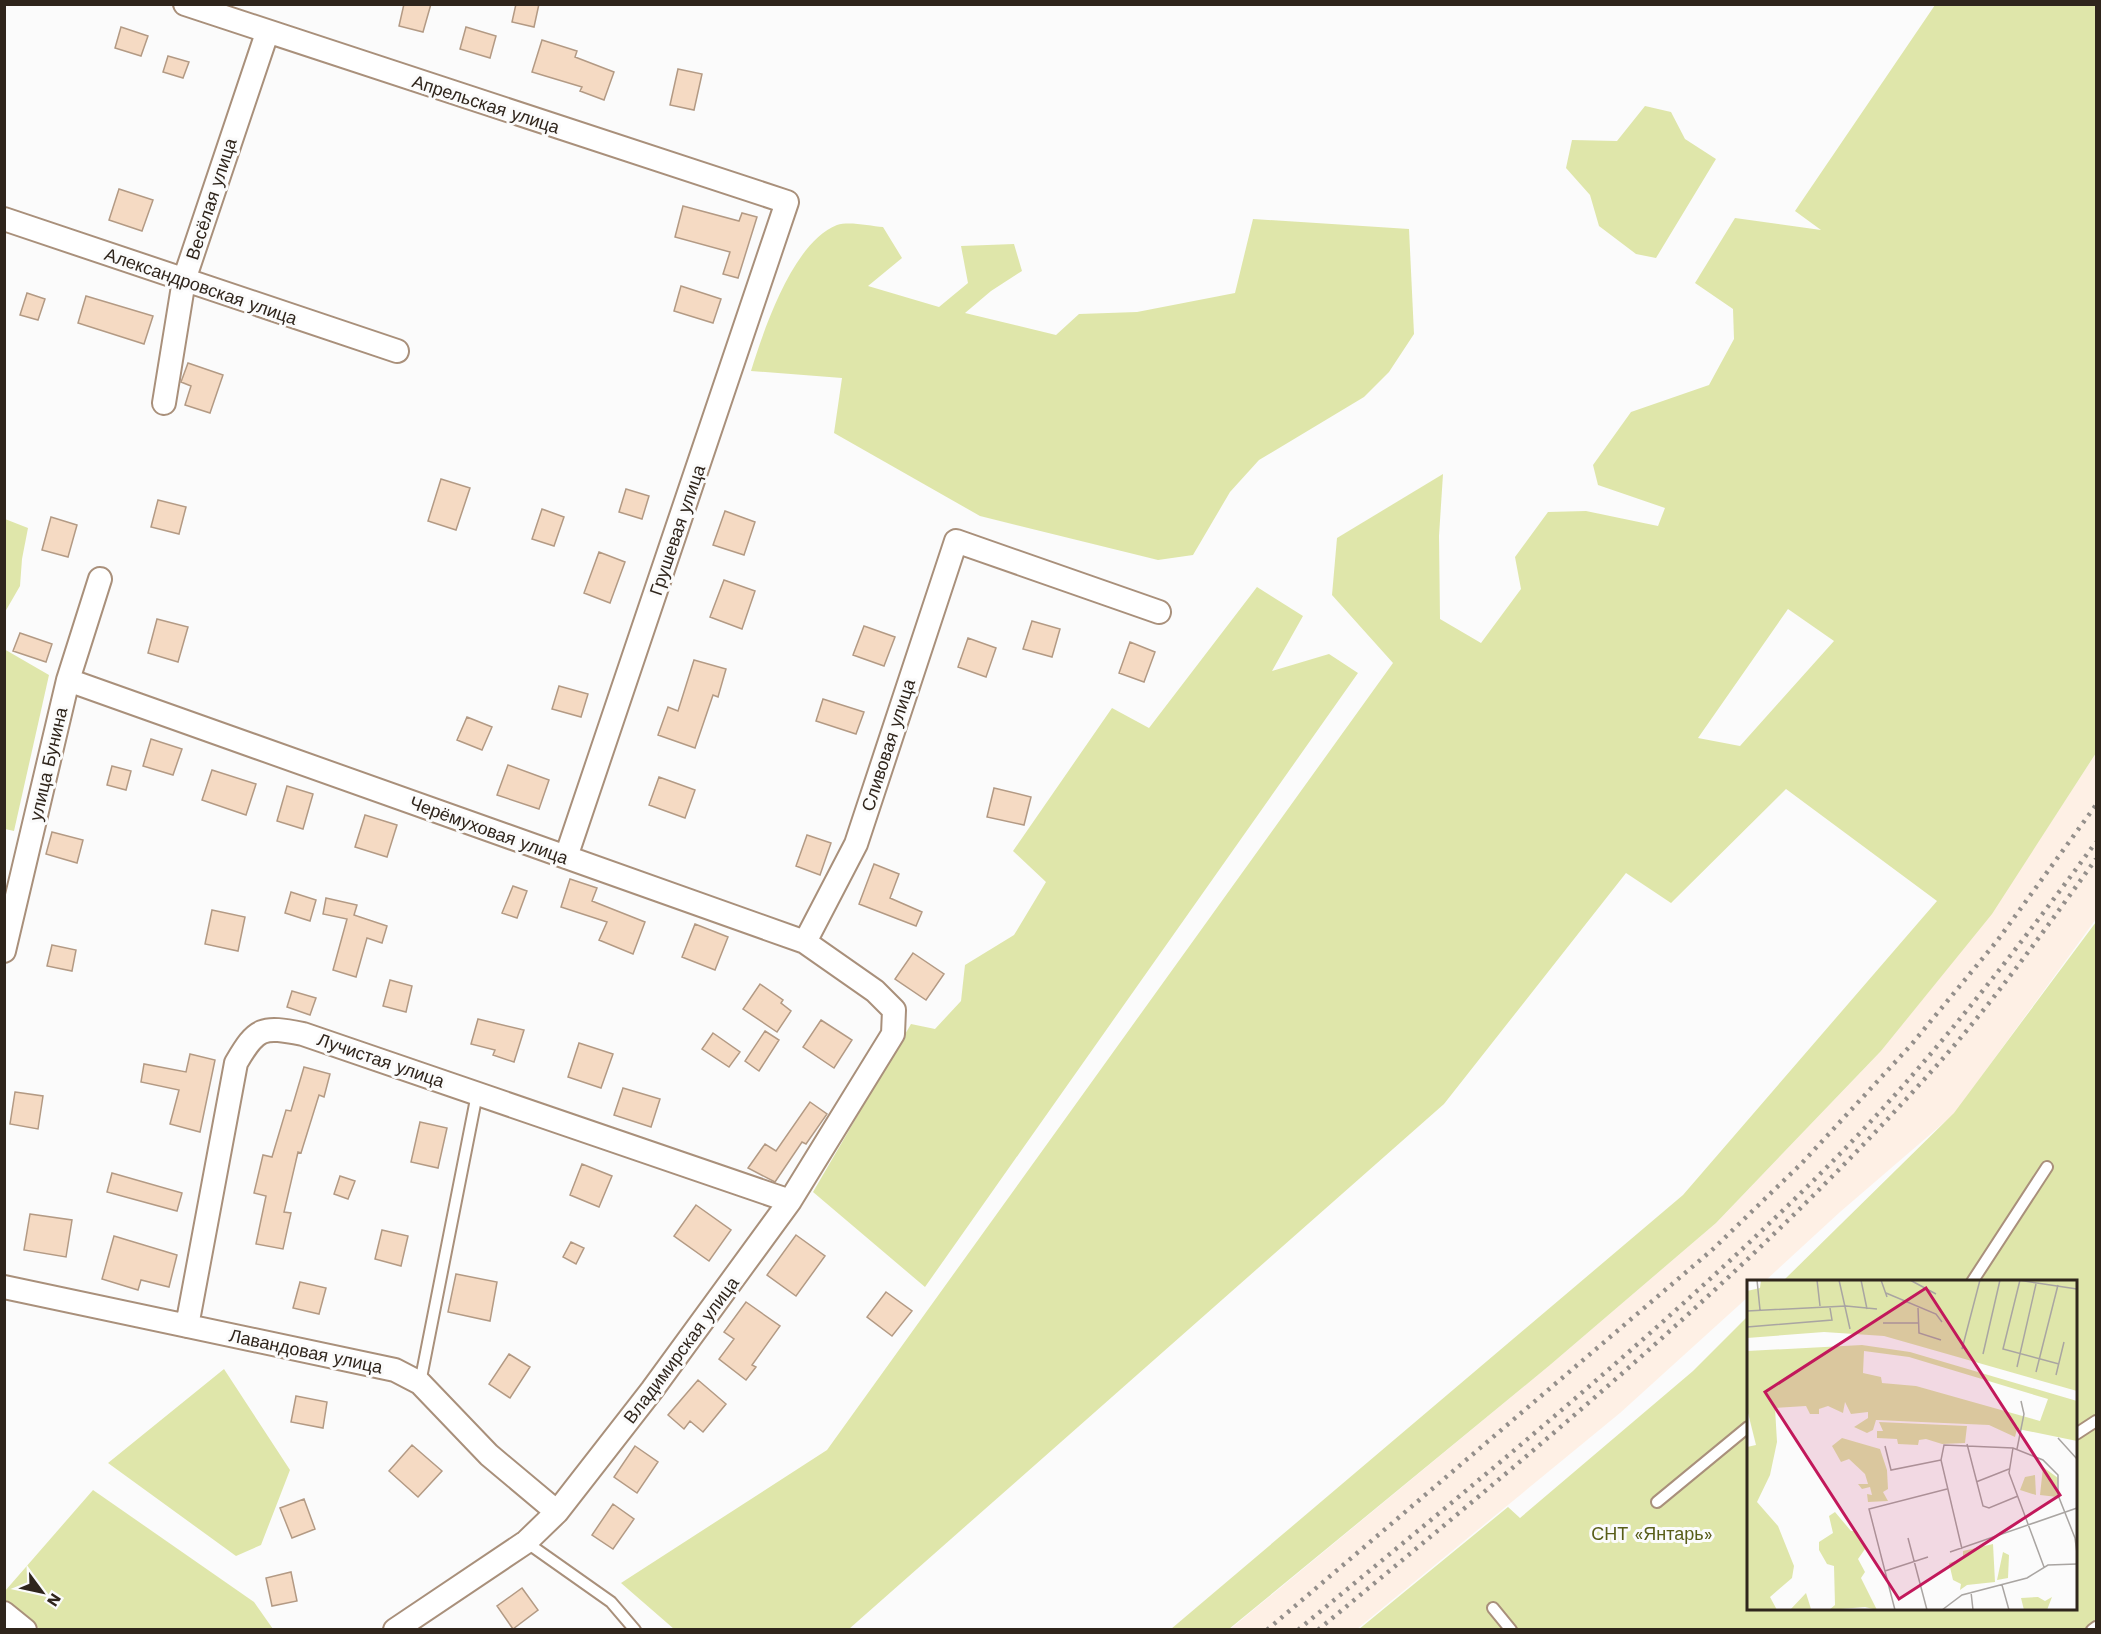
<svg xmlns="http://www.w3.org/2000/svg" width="2101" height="1634" font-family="'Work Sans',sans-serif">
<rect width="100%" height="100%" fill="#fbfbfb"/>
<!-- built -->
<path fill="#fef0e5" d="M 2096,753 L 2096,919 L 1954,1114 L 1840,1212 L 1765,1281 L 1748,1282 L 1748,1297 L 1620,1413 L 1357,1629 L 1229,1630 L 1550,1365 L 1716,1223 L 1881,1051 L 1991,914 Z"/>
<!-- green -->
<path fill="#dfe6aa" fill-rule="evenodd" d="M 1935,5 L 2096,5 L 2096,753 L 1992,914 L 1881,1051 L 1716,1223 L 1550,1365 L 1229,1629 L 1171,1629 L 1683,1195 L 1937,901 L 1786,789 L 1671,903 L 1626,873 L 1444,1104 L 849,1629 L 674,1629 L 621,1583 L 827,1450 L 1393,663 L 1332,595 L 1337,538 L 1443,474 L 1439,536 L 1440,619 L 1481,643 L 1521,589 L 1515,557 L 1548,512 L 1586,511 L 1658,526 L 1665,508 L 1598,485 L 1593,465 L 1631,412 L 1709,385 L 1734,339 L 1733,309 L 1695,283 L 1735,218 L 1821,230 L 1795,211 ZM 1788,609 L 1834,641 L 1740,746 L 1698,738 Z
M 1645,106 L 1671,112 L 1685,139 L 1716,159 L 1656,258 L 1636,254 L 1599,226 L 1590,195 L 1566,168 L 1572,140 L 1617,141 Z
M 1253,219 L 1409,229 L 1414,334 L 1389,372 L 1364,397 L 1259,460 L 1230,492 L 1193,555 L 1158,560 L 980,516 L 834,433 L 842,378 L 751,371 C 764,329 793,242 837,225 C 849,221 870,226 883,227 L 902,258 L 868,286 L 939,307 L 968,283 L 961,246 L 1014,244 L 1022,271 L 991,291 L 965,313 L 1056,335 L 1079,314 L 1137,312 L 1235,293 Z
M 5,519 L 28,528 L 22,559 L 20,586 L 5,612 Z
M 1257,587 L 1303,616 L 1272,671 L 1329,654 L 1358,673 L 925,1287 L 813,1192 L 911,1024 L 935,1029 L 961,1001 L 965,965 L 1014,935 L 1046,882 L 1013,851 L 1112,708 L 1149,728 Z
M 4,649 L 49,675 L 14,831 L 5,829 Z
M 2096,922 L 2096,1629 L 1358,1630 L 1508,1507 L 1520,1518 L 1693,1371 L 1748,1316 L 1748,1608 L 2076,1608 L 2076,1282 L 1783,1281 L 1954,1113 Z
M 224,1369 L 290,1470 L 261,1545 L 236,1556 L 108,1463 Z
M 93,1490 L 254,1602 L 273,1629 L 40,1629 L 5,1603 L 5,1591 Z"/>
<!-- building -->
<path fill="#f5dac3" stroke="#b39a84" stroke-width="1.5" d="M 404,4 L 431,4 L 423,32 L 399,26 Z
M 516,4 L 539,4 L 534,27 L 512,22 Z
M 121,27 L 148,36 L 141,56 L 115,48 Z
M 466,27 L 496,36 L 490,58 L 460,49 Z
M 542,40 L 577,51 L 575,57 L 614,72 L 604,100 L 580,91 L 582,87 L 532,72 Z
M 168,56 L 189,62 L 183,78 L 163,72 Z
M 678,69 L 702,74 L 694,110 L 670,105 Z
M 119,189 L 153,200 L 142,231 L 109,220 Z
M 683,206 L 739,221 L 742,213 L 757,217 L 738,278 L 723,274 L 730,252 L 675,237 Z
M 681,286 L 721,299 L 713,323 L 674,311 Z
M 27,293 L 45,299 L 38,320 L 20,315 Z
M 86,296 L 153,316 L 144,344 L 78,323 Z
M 188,363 L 223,375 L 210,413 L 185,405 L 191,386 L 181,382 Z
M 441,479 L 470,488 L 456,530 L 428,521 Z
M 626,489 L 649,496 L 642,519 L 619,512 Z
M 158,500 L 186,507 L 179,534 L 151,527 Z
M 542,509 L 564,517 L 554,546 L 532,539 Z
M 725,511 L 755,522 L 744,555 L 713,545 Z
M 51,517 L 77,525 L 68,557 L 42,550 Z
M 599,552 L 625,562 L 610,603 L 584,593 Z
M 724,580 L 755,591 L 742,629 L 710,617 Z
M 157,619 L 188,627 L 178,662 L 148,653 Z
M 1032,621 L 1060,629 L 1052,657 L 1023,649 Z
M 864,626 L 895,637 L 884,666 L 853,655 Z
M 20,633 L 52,644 L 46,662 L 13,651 Z
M 968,638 L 996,648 L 986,677 L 958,667 Z
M 1130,642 L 1155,652 L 1144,682 L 1119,673 Z
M 694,660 L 726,669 L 718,697 L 713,695 L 695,748 L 658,735 L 668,707 L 678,711 Z
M 559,686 L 588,694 L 581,717 L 552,709 Z
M 823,699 L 864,712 L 856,734 L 816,721 Z
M 467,717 L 492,727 L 482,750 L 457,740 Z
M 151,739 L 182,749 L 173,775 L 143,766 Z
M 508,765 L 549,780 L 539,809 L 497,795 Z
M 112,766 L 131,771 L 126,790 L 107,785 Z
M 212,770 L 256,784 L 246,815 L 202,800 Z
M 659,777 L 695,790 L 685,818 L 649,805 Z
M 287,786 L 313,794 L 303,829 L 277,821 Z
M 994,788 L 1031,797 L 1024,825 L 987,817 Z
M 365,815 L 397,825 L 387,857 L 355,847 Z
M 52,832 L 83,840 L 77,863 L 46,854 Z
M 807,835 L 831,843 L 820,875 L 796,866 Z
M 874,864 L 899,874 L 890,898 L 922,912 L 916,926 L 859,904 Z
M 570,879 L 597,888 L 592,901 L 645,922 L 633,954 L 599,940 L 607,922 L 561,907 Z
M 513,886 L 527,891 L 517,918 L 502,913 Z
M 291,892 L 316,900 L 310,921 L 285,913 Z
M 326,898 L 357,905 L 354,915 L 387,926 L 382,943 L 367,938 L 356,977 L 333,970 L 347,919 L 323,914 Z
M 212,910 L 245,917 L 238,951 L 205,944 Z
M 695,924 L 728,937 L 715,970 L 682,957 Z
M 52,945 L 76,950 L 72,971 L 47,966 Z
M 913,953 L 944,974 L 926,1000 L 895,979 Z
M 390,980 L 412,986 L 406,1012 L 383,1006 Z
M 760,984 L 783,1000 L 781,1003 L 791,1011 L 777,1032 L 743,1009 Z
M 292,991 L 316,998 L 310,1015 L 287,1007 Z
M 478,1019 L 524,1030 L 514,1062 L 493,1055 L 495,1050 L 471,1044 Z
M 821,1020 L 852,1040 L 834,1068 L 803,1047 Z
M 765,1031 L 779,1040 L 759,1071 L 745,1061 Z
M 713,1033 L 740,1052 L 729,1067 L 702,1049 Z
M 579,1043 L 613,1054 L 601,1088 L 568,1077 Z
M 190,1054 L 215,1060 L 200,1132 L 170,1124 L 179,1090 L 141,1082 L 144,1064 L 186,1072 Z
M 304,1067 L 330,1074 L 324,1097 L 319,1095 L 301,1153 L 298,1152 L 284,1212 L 291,1213 L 283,1249 L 256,1244 L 266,1196 L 254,1193 L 263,1155 L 272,1157 L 286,1110 L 291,1111 Z
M 623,1088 L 660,1099 L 651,1127 L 614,1115 Z
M 15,1092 L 43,1096 L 38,1129 L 10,1124 Z
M 810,1102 L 827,1114 L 806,1144 L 802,1142 L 775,1182 L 748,1168 L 765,1144 L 776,1151 Z
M 420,1122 L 447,1128 L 438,1168 L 411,1162 Z
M 582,1164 L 612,1176 L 599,1207 L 570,1195 Z
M 112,1173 L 182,1193 L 177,1211 L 107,1192 Z
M 340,1176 L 355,1181 L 348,1199 L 334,1194 Z
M 696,1205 L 731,1230 L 709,1261 L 674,1236 Z
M 30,1214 L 72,1220 L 66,1257 L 24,1250 Z
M 382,1230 L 408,1236 L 401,1266 L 375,1259 Z
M 796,1235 L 825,1256 L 796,1296 L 767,1275 Z
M 114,1236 L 177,1255 L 169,1287 L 141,1280 L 138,1290 L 102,1279 Z
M 571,1242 L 584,1248 L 576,1264 L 563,1257 Z
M 456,1274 L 497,1282 L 490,1321 L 448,1312 Z
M 300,1282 L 326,1288 L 319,1314 L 293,1308 Z
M 886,1292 L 912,1311 L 892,1336 L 867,1317 Z
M 746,1302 L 780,1326 L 752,1365 L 756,1367 L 746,1380 L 719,1359 L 734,1339 L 724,1332 Z
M 509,1354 L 530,1367 L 510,1398 L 489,1384 Z
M 698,1380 L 726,1404 L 703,1432 L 690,1421 L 684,1429 L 668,1415 Z
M 296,1396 L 327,1402 L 323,1428 L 291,1422 Z
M 412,1445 L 442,1471 L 418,1497 L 389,1471 Z
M 635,1446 L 658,1462 L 637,1493 L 614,1477 Z
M 304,1499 L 315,1529 L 292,1538 L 280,1508 Z
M 613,1504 L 634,1519 L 613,1549 L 592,1535 Z
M 291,1572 L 297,1601 L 272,1606 L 266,1578 Z
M 522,1588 L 538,1610 L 513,1629 L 497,1606 Z"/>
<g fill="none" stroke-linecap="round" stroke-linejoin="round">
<defs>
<path id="service" d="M 1972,1282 L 2047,1167
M 420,1383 L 477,1094
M 2076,1434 L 2096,1421
M 1657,1502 L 1748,1427
M 526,1542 L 611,1602 L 635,1630
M 1493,1608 L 1511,1630
M 2092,1630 L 2096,1627"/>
<path id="minor" d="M 185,4 L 787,202 L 566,857
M 4,219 L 397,351
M 164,403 L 184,280 L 267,33
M 68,680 L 805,942 L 875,991 L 894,1010 L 893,1034 L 790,1201 L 652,1390 L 557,1512 L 526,1542 L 395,1630
M 805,942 L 856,844 L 956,541 L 1159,612
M 4,951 L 68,680 L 100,579
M 4,1287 L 395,1370 L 420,1383 L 489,1455 L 557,1512
M 187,1326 L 236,1063 C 257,1027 262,1026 303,1034 L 790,1201
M 4,1613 L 25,1630"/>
</defs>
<!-- service casing -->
<use href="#service" stroke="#a9907b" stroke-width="14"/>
<!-- minor casing -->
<use href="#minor" stroke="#a9907b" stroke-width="26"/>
<!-- service -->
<use href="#service" stroke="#fff" stroke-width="10"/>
<!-- minor -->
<use href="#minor" stroke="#fff" stroke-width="22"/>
<!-- rail -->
<path stroke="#948f8b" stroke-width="4.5" stroke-dasharray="3 6" stroke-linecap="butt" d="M 1267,1630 L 1712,1250 L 1802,1163 L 1911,1045 L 1997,941 L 2096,805
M 1298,1630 C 1475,1483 1655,1338 1818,1176 C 1921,1074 2010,959 2096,842
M 1318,1630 C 1534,1451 1751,1274 1938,1064 C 1995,1000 2046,928 2096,859"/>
</g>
<g text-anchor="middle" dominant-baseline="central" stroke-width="6" stroke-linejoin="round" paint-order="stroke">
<!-- street labels -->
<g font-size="18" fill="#2f251c" stroke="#fbfbfb">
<text transform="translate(486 104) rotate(18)">Апрельская улица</text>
<text transform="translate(211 199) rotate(-72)">Весёлая улица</text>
<text transform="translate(201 286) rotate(19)">Александровская улица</text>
<text transform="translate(677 530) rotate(-71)">Грушевая улица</text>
<text transform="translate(888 745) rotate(-72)">Сливовая улица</text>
<text transform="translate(48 764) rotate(-77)">улица Бунина</text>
<text transform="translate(489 830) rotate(20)">Черёмуховая улица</text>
<text transform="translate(381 1060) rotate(19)">Лучистая улица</text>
<text transform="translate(681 1350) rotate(-53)">Владимирская улица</text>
<text transform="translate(306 1351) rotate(12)">Лавандовая улица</text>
</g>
<!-- park labels -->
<g font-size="18" fill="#585d18" stroke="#fbfbfb">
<text x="1652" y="1533">СНТ «Янтарь»</text>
</g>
</g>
<!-- overview -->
<g transform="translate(1747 1280)">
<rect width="330" height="330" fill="#fbfbfb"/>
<path d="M 14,0 L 330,0 L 330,111 L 137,56 L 77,52 L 0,58 L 0,11 L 13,8 ZM 115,65 L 163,72 L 330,121 L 330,161 L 271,149 L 271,145 L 268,157 L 242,145 L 129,140 L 126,150 L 120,153 L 107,147 L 121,138 L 121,132 L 104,134 L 98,122 L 96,133 L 81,126 L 72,129 L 72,134 L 63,134 L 59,126 L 28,128 L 30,162 L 23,195 L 10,222 L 31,246 L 47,286 L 45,298 L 23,317 L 30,330 L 0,330 L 0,167 L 9,165 L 0,129 L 0,71 ZM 117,71 L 162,77 L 301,119 L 293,141 L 169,106 L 135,103 L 134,97 L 116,93 ZM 132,142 L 220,146 L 218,163 L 195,164 L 179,159 L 172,160 L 171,165 L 151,164 L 150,159 L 130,158 L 130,151 L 136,151 ZM 95,158 L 133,169 L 140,190 L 141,209 L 136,212 L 141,221 L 121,222 L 120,214 L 125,215 L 123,207 L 115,209 L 111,204 L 121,204 L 118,194 L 102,179 L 94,182 L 85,166 ZM 296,187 L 311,198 L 310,217 L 293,215 ZM 288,195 L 289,215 L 273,210 L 278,197 ZM 88,232 L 104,251 L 109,251 L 118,269 L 111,279 L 118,292 L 114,298 L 130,330 L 118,327 L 82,330 L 88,325 L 87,286 L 80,284 L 72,270 L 72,262 L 86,253 L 82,236 ZM 246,264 L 248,302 L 220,305 L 213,310 L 214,304 L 206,300 L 202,283 L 216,279 L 216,271 ZM 256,272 L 262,275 L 261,298 L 250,300 ZM 59,313 L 64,329 L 43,330 ZM 291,317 L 298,321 L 305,317 L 300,330 L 277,330 L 274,318 Z" fill="#dfe6aa" fill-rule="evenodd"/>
<path fill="none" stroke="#a9a5a2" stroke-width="1.5" d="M 10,0 L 13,30M 70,0 L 73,26M 92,0 L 103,49M 114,0 L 120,29M 134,0 L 140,17M 163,0 L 189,14M 271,0 L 330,9M 273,0 L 256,69 L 312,84M 139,13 L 189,34 L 195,42M 99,26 L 130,29M 171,28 L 172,53 L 194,60M 0,31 L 99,26M 136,43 L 172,43M 0,47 L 85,40 L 83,28M 215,69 L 233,0M 236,74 L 253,0M 270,87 L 289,4M 289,92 L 311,5M 309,95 L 317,62M 311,158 L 330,179M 220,164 L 236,226 L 242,228 L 271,216M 138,166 L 144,190 L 194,180M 266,168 L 262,193 L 297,287M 270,169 L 277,134 L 274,121M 229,202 L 262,189M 161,258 L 180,330M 215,269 L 194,180 L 197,165 L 266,168 L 296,180 L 311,195 L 311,215 L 328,258 L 330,273M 203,272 L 330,228M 138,291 L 181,277M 255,305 L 262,330M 224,312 L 226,330M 148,330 L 122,229 L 200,209M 195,330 L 215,315 L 280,298 L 301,285 L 330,284"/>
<path fill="#c2185b" fill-opacity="0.15" stroke="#c2185b" stroke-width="3" d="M 179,8 L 313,215 L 152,319 L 18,112 Z"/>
<rect width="330" height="330" fill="none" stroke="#2f251c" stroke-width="3"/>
</g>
<!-- border -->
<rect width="2101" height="1634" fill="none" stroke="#2f251c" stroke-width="12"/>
<!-- north arrow -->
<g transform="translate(42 1592) rotate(123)" stroke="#fbfbfb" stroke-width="4.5" paint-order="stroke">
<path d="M0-4.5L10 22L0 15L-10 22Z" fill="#2f251c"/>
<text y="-9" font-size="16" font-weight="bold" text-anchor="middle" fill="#2f251c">N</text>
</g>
</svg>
